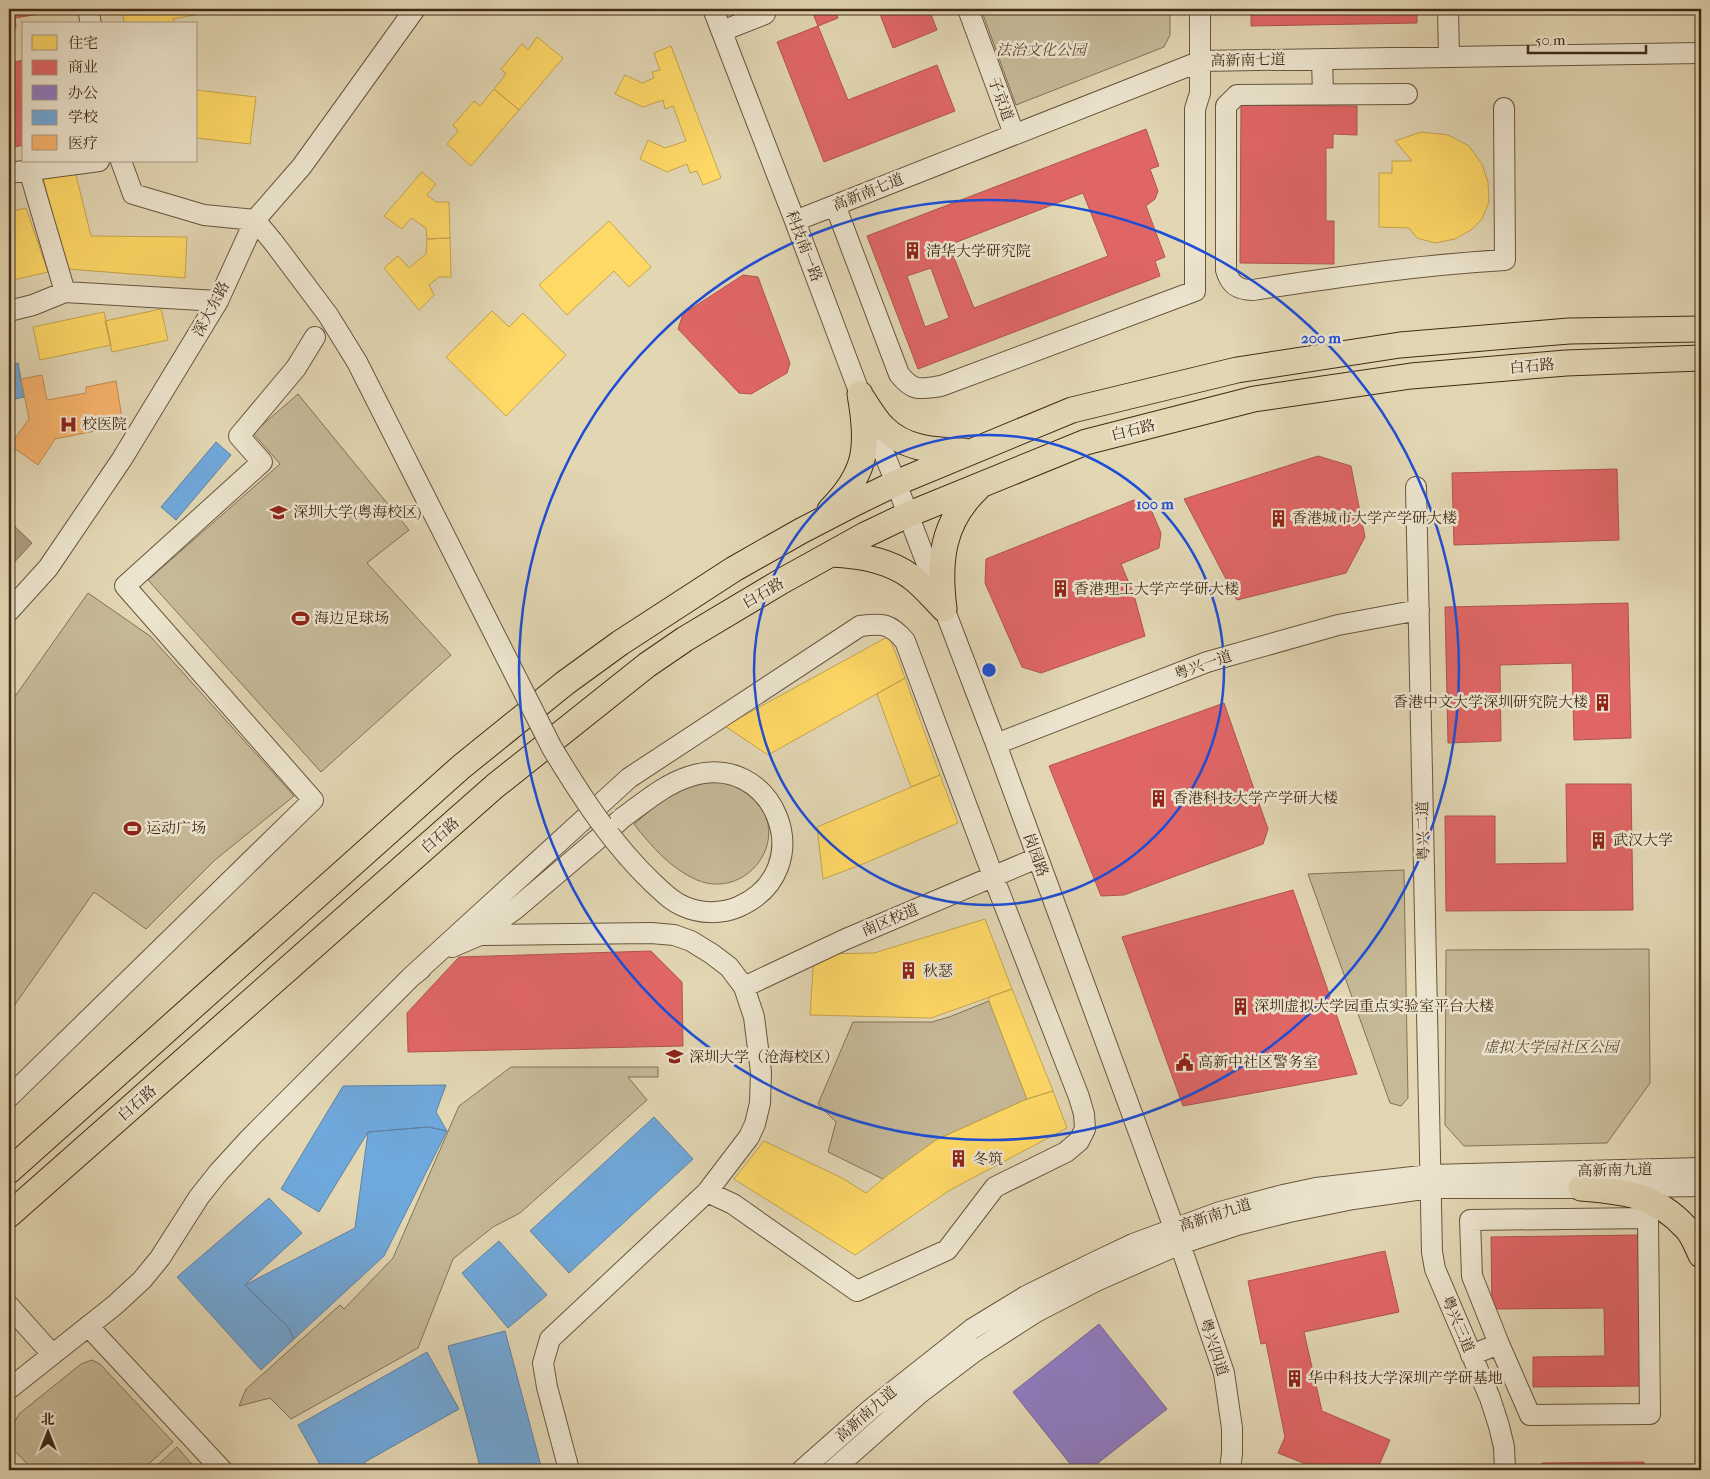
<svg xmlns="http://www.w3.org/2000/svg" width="1710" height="1479" font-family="'IM FELL French Canon','Noto Serif SC',serif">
<rect width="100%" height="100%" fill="#e2d6b3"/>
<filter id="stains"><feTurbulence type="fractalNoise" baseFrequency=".004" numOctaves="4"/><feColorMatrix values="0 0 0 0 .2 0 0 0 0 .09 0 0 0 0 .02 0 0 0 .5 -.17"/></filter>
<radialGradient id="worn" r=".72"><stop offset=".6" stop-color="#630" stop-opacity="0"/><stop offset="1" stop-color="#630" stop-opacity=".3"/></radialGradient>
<!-- green -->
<path fill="#c6b998" stroke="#837258" d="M 981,9 L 1170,9 L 1170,35 L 1164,47 L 1016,105 Z
M 298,394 L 409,530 L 367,563 L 451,655 L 321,772 L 148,580 L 280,464 L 253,433 Z
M 88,593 L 150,636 L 294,796 L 215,860 L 146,929 L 94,892 L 9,1013 L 9,705 Z
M 725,782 C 732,785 740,787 746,791 C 751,793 754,798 757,802 C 791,842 745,900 697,880 C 671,869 651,846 634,824 C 653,808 675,788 701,783 C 709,781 717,782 725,782 Z
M 1404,870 L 1408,1098 L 1401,1106 L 1390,1103 L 1308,874 Z
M 1649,949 L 1650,1083 L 1607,1143 L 1464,1146 L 1445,1125 L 1446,950 Z
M 989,1001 L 1027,1099 L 936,1140 L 883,1179 L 828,1152 L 836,1122 L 818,1104 L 853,1022 L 932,1022 L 949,1017 Z
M 511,1067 L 658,1067 L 658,1077 L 628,1077 L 647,1100 L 520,1213 L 493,1227 L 453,1259 L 418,1348 L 291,1419 L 270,1398 L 239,1406 L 246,1389 L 340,1305 L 344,1309 L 393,1258 L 459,1106 Z
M 92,1360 L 100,1364 L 173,1442 L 142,1470 L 33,1470 L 9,1445 L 9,1433 L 19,1414 L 81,1364 Z
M 177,1447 L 197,1470 L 152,1470 Z"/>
<!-- water -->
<path fill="#ab9c7e" stroke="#806f55" d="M 9,521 L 32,543 L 9,568 Z"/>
<!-- homes -->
<path fill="#ffd966" stroke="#c6a54e" d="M 122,9 L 226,9 L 173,19 L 174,24 L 124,24 Z
M 537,37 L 563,58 L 519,110 L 494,89 L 506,74 L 501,69 L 522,44 L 528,50 Z
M 671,46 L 721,178 L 703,185 L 697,171 L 690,173 L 687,164 L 667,172 L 640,159 L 648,140 L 665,148 L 686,141 L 673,106 L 665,109 L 663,100 L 643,107 L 615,94 L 625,75 L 642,83 L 654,78 L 652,72 L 660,70 L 654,53 Z
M 494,89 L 519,110 L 471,166 L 447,144 L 458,131 L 453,125 L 474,101 L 480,106 Z
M 196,90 L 256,97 L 250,144 L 196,138 Z
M 1421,132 L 1448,135 L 1469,146 L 1482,164 L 1488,182 L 1489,202 L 1482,219 L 1471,230 L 1455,239 L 1435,243 L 1417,238 L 1409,228 L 1379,227 L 1379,173 L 1392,173 L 1392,161 L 1412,161 L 1395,141 Z
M 75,171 L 91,236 L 187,237 L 185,278 L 67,269 L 43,178 Z
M 422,172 L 436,184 L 427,195 L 436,202 L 449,202 L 450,238 L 427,239 L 426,228 L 411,218 L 402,229 L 384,216 Z
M 26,208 L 48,272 L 9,281 L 9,212 Z
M 609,221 L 651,267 L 629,287 L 614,271 L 567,315 L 539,285 Z
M 450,238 L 451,277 L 439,277 L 429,285 L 434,295 L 419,310 L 384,268 L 398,256 L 409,268 L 426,254 L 427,239 Z
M 161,309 L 168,340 L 112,352 L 105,321 Z
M 492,311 L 509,327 L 523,313 L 566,355 L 506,416 L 446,357 Z
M 104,312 L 111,345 L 40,360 L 33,327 Z
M 889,636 L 905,678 L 768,755 L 725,726 Z
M 905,678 L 940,775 L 911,787 L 877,694 Z
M 940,775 L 958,823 L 863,864 L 823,879 L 817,827 Z
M 985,919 L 1012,989 L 931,1018 L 810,1015 L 814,954 L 874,953 Z
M 1012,989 L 1053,1091 L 1027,1099 L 989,1001 L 989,997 Z
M 1053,1091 L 1067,1128 L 950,1190 L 855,1255 L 734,1179 L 764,1141 L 842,1178 L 866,1193 L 889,1174 L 936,1140 L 1027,1099 Z"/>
<!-- shops -->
<path fill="#e06666" stroke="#b0544e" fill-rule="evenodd" d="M 9,9 L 69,9 L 15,18 L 16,28 L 9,29 Z
M 811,9 L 835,9 L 838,18 L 818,26 Z
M 878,9 L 929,9 L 937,30 L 893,48 Z
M 1251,9 L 1417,9 L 1417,23 L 1251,26 Z
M 1556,9 L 1659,9 L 1653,12 L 1556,14 Z
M 818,26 L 848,100 L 937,65 L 955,111 L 824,162 L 777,42 Z
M 24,60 L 24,145 L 9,148 L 9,63 Z
M 1241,105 L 1357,106 L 1357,135 L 1333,134 L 1333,148 L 1326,148 L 1326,221 L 1334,221 L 1334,264 L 1240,263 Z
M 1146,129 L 1159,166 L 1150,169 L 1158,191 L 1155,199 L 1146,206 L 1165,257 L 1155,261 L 1160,276 L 918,369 L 867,236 ZM 1083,193 L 1108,256 L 974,308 L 949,245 ZM 931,268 L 949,318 L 925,327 L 907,276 Z
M 743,275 L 758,277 L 790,363 L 787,373 L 751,394 L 739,393 L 678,329 L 683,314 Z
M 1318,456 L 1351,466 L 1365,537 L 1346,573 L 1237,600 L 1184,499 Z
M 1617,469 L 1619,540 L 1454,545 L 1452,473 Z
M 1134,500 L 1149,505 L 1161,533 L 1159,548 L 1121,564 L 1134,595 L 1145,636 L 1041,673 L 1022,667 L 985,583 L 986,559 Z
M 1628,603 L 1631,738 L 1574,740 L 1572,663 L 1500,665 L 1501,741 L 1448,743 L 1445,607 Z
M 1224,703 L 1268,829 L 1263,844 L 1124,895 L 1101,896 L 1049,766 Z
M 1566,784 L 1631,784 L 1633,910 L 1446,911 L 1445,816 L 1495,816 L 1495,864 L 1567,863 Z
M 1293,890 L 1357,1074 L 1183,1106 L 1122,937 Z
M 651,951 L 682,982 L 683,1046 L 408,1052 L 407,1013 L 459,957 Z
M 1640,1235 L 1642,1386 L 1533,1387 L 1533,1357 L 1605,1356 L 1604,1308 L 1492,1309 L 1491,1237 Z
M 1385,1251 L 1399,1312 L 1304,1332 L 1322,1411 L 1390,1440 L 1377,1470 L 1321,1470 L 1278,1453 L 1285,1437 L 1266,1343 L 1261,1344 L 1248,1281 Z
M 1644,1462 L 1644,1470 L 1542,1470 L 1542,1463 Z"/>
<!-- offices -->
<path fill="#8e7cc3" stroke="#77648f" d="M 1099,1324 L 1167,1409 L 1089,1470 L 1075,1470 L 1013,1392 Z"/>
<!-- schools -->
<path fill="#6fa8dc" stroke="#6182a1" d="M 18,363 L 24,397 L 9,400 L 9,365 Z
M 216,442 L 231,455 L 176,520 L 161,507 Z
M 446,1085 L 436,1112 L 447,1131 L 428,1127 L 368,1132 L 319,1212 L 281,1189 L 343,1086 Z
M 654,1117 L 693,1159 L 569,1273 L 530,1231 Z
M 428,1127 L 447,1131 L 384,1256 L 294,1339 L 288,1327 L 245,1285 L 355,1228 L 368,1132 Z
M 269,1198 L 302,1233 L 245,1285 L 288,1327 L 294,1339 L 261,1370 L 177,1277 Z
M 499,1241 L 547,1295 L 508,1328 L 462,1273 Z
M 505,1331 L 542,1470 L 481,1470 L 448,1346 Z
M 427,1352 L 459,1409 L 365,1462 L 369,1470 L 323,1470 L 298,1425 Z"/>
<!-- health -->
<path fill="#f6b26b" stroke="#bf8a52" d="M 42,375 L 47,400 L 86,393 L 86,387 L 116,381 L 122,418 L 113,419 L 110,428 L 55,439 L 38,465 L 10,445 L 29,419 L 21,379 Z"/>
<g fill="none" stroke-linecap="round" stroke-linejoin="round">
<defs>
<path id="minor" d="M 88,9 L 91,24
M 713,9 L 795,221 L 860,394 L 896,483 L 996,744 L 1180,1244 L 1224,1373 L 1232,1428 L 1232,1453 L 1230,1470
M 968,9 L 1014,134
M 1448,9 L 1449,57
M 722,31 L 765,14 L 763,9
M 1322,59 L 1323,95
M 1407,94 L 1237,95 L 1226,106 L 1226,270 C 1230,285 1238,290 1253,290 C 1337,277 1420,265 1505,260 L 1504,108
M 121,161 L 133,194 L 204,215 L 255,220 L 274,243
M 29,170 L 65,292
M 9,173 L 99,161
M 835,205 L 899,374 C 913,392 920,389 941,386 L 1195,291 L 1195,109 L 1200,93 L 1200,9
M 795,221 L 1201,61 L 1701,53
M 9,311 L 33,305 L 65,292 L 218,301
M 1416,487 L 1432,1252 L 1435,1269 L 1490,1398 L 1499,1426 L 1504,1447 L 1505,1470
M 9,611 L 48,568 L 122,459 L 218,301 L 255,220 L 302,166 L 415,9
M 996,744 L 1207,662 L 1338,625 L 1419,610
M 480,935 L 514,910 L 619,821
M 452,947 L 480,935 L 651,933 L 674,935 L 691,941 L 712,954 L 729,967 L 744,987 L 754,1017 L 761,1072 L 760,1103 L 755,1124 L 749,1137 L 707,1192 L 550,1339 L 543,1363 L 547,1387 L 569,1470
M 411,977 L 629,778 L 860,626 C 882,623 890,623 905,641 L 993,876 L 1079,1097 L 1084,1114 L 1085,1129 L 1079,1141 L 1066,1152 L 995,1187 L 947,1250 L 857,1291 L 733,1204 L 707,1192
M 744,987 L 846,939 L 1037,858
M 9,1097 L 313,800 L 125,586 L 262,462 L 239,436 L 296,368 L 315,337
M 9,1306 L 52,1354
M 88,1326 L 222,1470
M 1471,1355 L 1499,1344 L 1530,1415 L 1650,1414 L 1648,1218 L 1470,1220 L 1472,1276 L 1499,1344
M 9,1389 L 115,1305 L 142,1280 L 160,1258 L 199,1197 L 218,1173 L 250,1138 L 411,977 L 421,969
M 802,1470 L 871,1409 L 972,1329 L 1026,1296 L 1095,1262 L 1133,1244 L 1220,1212 L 1283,1195 L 1316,1188 L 1430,1175 L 1701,1168
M 833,1470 L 920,1393 L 974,1352 L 1036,1312 L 1096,1281 L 1180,1244 L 1237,1225 L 1289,1212 L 1353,1199 L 1430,1188 L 1581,1188 L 1701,1186"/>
<path id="major" d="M 862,398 C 869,408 875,419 883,427 C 904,449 935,451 964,451
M 830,510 C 868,472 869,445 860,394
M 831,554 C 857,555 888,560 910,576 C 922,584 933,598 944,609
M 944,609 C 938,561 942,522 978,488
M 9,1171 L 461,767 L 565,683 L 620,643 L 734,569 L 801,531 L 857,502 L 896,483 L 1072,410 L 1237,370 L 1400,345 L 1569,331 L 1701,329
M 1581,1188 C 1622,1191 1657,1195 1686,1228 C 1693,1235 1697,1247 1701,1255
M 9,1215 L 495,786 L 647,665 L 685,639 L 782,581 L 865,535 L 907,515 L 1086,442 L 1254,399 L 1411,376 L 1566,363 L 1701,358"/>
</defs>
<!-- minor casing -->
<use href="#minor" stroke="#68563e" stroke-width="22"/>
<!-- major casing -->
<use href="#major" stroke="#402b17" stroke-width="27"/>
<!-- minor -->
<use href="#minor" stroke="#ece4ce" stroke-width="20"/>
<!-- major -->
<use href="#major" stroke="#e2d6b3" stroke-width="25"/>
<defs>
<path id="minor-bridge" d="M 274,243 L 328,315 L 357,362 L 552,748 C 581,796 612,844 653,883 C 663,892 671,901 683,906 C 700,914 721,914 738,907 C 823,870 774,747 688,777 C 663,785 642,804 621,819"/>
</defs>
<!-- minor-bridge casing -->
<use href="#minor-bridge" stroke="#68563e" stroke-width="22" stroke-linecap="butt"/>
<!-- minor-bridge -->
<use href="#minor-bridge" stroke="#ece4ce" stroke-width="20"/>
</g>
<!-- distance rings -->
<g fill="none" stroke="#1d4ed8" stroke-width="2.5">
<circle cx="989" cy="670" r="235"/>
<circle cx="989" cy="670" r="470"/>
</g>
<!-- icons -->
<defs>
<symbol id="building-bare" viewBox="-9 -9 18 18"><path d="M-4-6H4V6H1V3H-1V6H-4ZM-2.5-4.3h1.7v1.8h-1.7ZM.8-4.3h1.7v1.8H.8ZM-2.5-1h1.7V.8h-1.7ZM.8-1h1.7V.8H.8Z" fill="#8f2418" stroke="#ece4ce" stroke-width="2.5" paint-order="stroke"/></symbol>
<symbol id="hospital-bare" viewBox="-9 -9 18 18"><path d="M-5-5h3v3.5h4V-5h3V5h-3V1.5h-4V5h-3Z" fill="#8f2418" stroke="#ece4ce" stroke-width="2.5" paint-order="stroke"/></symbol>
<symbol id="university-bare" viewBox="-9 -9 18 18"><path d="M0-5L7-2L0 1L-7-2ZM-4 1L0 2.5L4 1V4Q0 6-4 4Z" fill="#8f2418" stroke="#ece4ce" stroke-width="2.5" paint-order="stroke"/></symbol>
<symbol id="stadium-bare" viewBox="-9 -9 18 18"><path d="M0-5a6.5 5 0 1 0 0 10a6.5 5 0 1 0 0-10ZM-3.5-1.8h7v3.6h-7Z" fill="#8f2418" stroke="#ece4ce" stroke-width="2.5" paint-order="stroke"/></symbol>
<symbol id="civic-bare" viewBox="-9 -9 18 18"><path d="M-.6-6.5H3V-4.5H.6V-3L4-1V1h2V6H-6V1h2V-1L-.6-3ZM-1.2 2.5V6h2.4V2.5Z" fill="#8f2418" stroke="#ece4ce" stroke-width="2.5" paint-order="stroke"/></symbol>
</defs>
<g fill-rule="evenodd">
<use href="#building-bare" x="900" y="238" width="25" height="25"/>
<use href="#hospital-bare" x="56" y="412" width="25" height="25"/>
<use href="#university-bare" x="266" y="500" width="25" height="25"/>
<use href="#building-bare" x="1266" y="506" width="25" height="25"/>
<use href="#building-bare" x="1048" y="576" width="25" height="25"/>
<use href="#stadium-bare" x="288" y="606" width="25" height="25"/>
<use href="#building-bare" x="1590" y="690" width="25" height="25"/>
<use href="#building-bare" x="1146" y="786" width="25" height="25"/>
<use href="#stadium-bare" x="120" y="816" width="25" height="25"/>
<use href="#building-bare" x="1586" y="828" width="25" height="25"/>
<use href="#building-bare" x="896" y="958" width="25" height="25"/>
<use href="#building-bare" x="1228" y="994" width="25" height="25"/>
<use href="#university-bare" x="662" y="1044" width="25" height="25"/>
<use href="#civic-bare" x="1172" y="1050" width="25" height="25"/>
<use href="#building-bare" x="946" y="1146" width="25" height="25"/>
<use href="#building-bare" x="1282" y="1366" width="25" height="25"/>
</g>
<g text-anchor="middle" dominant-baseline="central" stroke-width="5" stroke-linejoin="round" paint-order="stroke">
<!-- park labels -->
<g font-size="15" font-style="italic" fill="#5b4731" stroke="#ece4ce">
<text x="1041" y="50">法治文化公园</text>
<text x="1551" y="1047">虚拟大学园社区公园</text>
</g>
<!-- street labels -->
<g font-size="15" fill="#402b17" stroke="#ece4ce">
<text transform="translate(1248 60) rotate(-1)">高新南七道</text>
<text transform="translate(1001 99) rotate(70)">子京道</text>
<text transform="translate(868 192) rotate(-22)">高新南七道</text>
<text transform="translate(804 246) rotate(69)">科技南一路</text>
<text transform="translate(211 309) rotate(-62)">深大东路</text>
<text transform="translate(1532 366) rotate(-5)">白石路</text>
<text transform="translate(1133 430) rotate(-14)">白石路</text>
<text transform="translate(763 593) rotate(-30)">白石路</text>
<text transform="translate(1203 665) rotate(-19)">粤兴一道</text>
<text transform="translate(1423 831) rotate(-91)">粤兴二道</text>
<text transform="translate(440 835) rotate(-42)">白石路</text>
<text transform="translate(1036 855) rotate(70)">岗园路</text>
<text transform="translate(890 920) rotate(-23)">南区校道</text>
<text transform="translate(137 1103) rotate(-41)">白石路</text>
<text transform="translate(1615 1170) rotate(-1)">高新南九道</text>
<text transform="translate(1215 1215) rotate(-18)">高新南九道</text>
<text transform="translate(1458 1324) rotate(67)">粤兴三道</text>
<text transform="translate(1214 1347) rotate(72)">粤兴四道</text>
<text transform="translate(866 1414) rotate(-41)">高新南九道</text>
</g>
<!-- poi labels -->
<g font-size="15" fill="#402b17" stroke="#ece4ce" text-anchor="start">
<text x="926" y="251">清华大学研究院</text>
<text x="82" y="424">校医院</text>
<text x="293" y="512">深圳大学(粤海校区)</text>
<text x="1292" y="518">香港城市大学产学研大楼</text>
<text x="1074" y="589">香港理工大学产学研大楼</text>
<text x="314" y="618">海边足球场</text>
<text x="1588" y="702" text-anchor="end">香港中文大学深圳研究院大楼</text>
<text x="1173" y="798">香港科技大学产学研大楼</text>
<text x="146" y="828">运动广场</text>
<text x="1613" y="840">武汉大学</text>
<text x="923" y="971">秋瑟</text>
<text x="1254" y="1006">深圳虚拟大学园重点实验室平台大楼</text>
<text x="689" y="1057">深圳大学（沧海校区）</text>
<text x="1198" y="1062">高新中社区警务室</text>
<text x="973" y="1159">冬筑</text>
<text x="1308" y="1378">华中科技大学深圳产学研基地</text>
</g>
</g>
<circle cx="989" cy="670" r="8" fill="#1d4ed8" stroke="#ece4ce" stroke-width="2.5"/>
<g font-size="15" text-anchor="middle" font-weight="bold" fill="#1d4ed8" stroke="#ece4ce" stroke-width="5" stroke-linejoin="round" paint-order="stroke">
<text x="1321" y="343">200 m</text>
<text x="1155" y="509">100 m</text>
</g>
<!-- margin -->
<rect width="1710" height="1479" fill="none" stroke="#e2d6b3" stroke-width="30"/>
<rect x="10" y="10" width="1690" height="1459" fill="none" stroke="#402b17" stroke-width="2.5"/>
<rect x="15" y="15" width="1680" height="1449" fill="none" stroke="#402b17"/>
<!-- legend -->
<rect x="22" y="22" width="175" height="140" fill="#ece4ce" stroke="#a79a85"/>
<rect x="32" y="35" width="25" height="15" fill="#ffd966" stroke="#a79a85"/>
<text x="68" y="48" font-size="15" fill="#402b17">住宅</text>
<rect x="32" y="60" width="25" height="15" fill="#e06666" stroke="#a79a85"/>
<text x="68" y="72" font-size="15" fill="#402b17">商业</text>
<rect x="32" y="85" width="25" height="15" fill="#8e7cc3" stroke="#a79a85"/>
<text x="68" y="98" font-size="15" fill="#402b17">办公</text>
<rect x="32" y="110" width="25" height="15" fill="#6fa8dc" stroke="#a79a85"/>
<text x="68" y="122" font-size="15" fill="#402b17">学校</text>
<rect x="32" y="135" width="25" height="15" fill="#f6b26b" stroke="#a79a85"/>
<text x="68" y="148" font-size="15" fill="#402b17">医疗</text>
<!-- north arrow -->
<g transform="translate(48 1432)" stroke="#ece4ce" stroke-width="4" paint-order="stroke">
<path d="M0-4L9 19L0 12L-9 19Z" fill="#402b17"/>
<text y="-8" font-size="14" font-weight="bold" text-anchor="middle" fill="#402b17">北</text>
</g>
<!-- scale -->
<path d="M1528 45v8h118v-8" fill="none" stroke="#402b17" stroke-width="2.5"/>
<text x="1535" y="45" font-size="15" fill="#402b17" stroke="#ece4ce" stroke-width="4" paint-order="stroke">50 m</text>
<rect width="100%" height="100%" filter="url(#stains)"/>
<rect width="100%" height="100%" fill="url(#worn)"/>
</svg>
